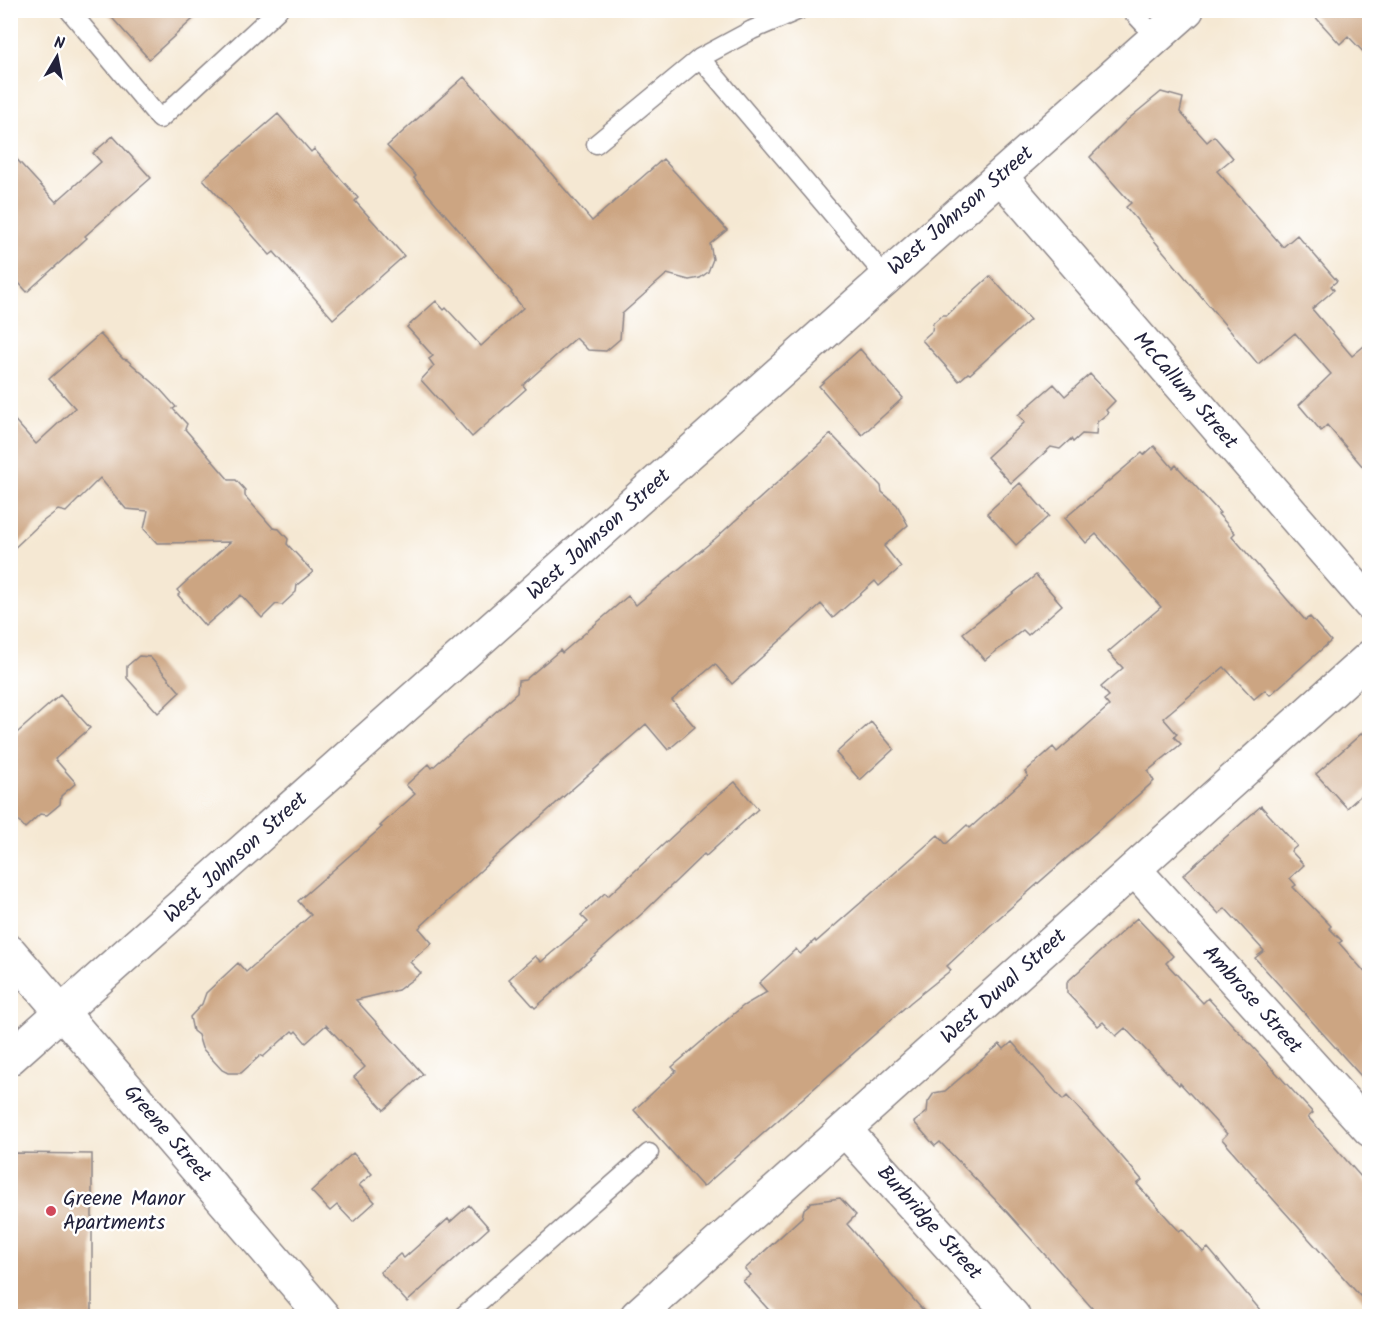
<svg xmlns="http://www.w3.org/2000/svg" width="1380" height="1327" font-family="Kalam,sans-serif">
<rect width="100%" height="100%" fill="#fff"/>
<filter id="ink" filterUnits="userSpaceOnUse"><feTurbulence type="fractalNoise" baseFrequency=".0167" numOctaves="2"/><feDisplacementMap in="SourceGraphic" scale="12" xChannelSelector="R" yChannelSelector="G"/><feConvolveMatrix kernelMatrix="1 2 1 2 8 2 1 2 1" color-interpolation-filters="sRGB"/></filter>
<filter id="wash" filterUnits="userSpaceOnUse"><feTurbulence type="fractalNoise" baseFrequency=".008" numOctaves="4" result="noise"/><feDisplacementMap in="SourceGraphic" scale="24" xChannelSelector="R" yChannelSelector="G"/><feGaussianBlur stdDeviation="1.35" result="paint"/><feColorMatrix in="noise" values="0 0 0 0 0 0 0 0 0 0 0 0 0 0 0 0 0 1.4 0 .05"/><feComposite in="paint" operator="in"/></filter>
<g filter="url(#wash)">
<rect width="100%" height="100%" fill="#f5e8d3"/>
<g id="blocks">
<!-- building -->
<path fill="#cca582" d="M 105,10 L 203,10 L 149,59 Z
M 1309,10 L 1370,10 L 1370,59 L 1348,36 L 1340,44 Z
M 464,77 L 512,128 L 592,221 L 663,159 L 727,230 L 710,244 L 713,259 L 708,272 L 700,278 L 689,280 L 667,274 L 622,314 L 620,339 L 606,351 L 588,350 L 576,338 L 523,385 L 526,389 L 472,437 L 421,380 L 434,366 L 429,359 L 433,356 L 407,327 L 436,301 L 444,310 L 446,308 L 481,346 L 523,308 L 511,293 L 512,292 L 414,178 L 416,176 L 387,146 Z
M 1161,92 L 1183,98 L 1180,112 L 1207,142 L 1214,136 L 1233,158 L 1217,171 L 1283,247 L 1297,235 L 1337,281 L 1331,286 L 1334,290 L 1312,309 L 1352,356 L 1370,341 L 1370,475 L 1327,425 L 1321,431 L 1299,405 L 1331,374 L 1295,333 L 1258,364 L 1126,207 L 1131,203 L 1090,157 L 1126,121 Z
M 278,114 L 311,152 L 314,149 L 358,198 L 355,201 L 404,256 L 333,319 L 274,252 L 270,255 L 203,179 Z
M 113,136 L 151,178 L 85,236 L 87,238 L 27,292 L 10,273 L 10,152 L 56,202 L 101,162 L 93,153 Z
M 990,276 L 1030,320 L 970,374 L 968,373 L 959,381 L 922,340 L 932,331 L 933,323 L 942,315 L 947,315 Z
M 100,334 L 123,359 L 127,360 L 158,387 L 176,407 L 173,409 L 187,424 L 185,429 L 229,480 L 236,480 L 245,490 L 245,496 L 273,528 L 279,529 L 288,539 L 287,544 L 313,572 L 297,585 L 296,592 L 282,605 L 276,604 L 262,618 L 241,595 L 205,626 L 178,595 L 180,593 L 177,590 L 230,542 L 157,543 L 144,529 L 148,511 L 126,509 L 100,478 L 66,512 L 58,510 L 42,522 L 10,552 L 10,415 L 36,444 L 75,408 L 49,379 Z
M 860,349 L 903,398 L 862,435 L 819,386 Z
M 1090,374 L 1115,401 L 1106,410 L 1108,413 L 1097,422 L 1096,435 L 1082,434 L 1073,442 L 1071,439 L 1060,449 L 1051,447 L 1011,483 L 987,457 L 1025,422 L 1018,415 L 1054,384 L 1065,396 Z
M 831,434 L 881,486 L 882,492 L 897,505 L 908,525 L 884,546 L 901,567 L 879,586 L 875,581 L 833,618 L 821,604 L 732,684 L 715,664 L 672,700 L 695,727 L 668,750 L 646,724 L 494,858 L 419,928 L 432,943 L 410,962 L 421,973 L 398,990 L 356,1000 L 423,1074 L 384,1110 L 354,1077 L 365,1067 L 326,1025 L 306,1043 L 296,1031 L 294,1033 L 292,1031 L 263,1057 L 261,1055 L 241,1073 L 228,1073 L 222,1070 L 202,1048 L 198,1035 L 193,1031 L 190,1017 L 202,1004 L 206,993 L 238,963 L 246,972 L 311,915 L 298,901 L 382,827 L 380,826 L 415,794 L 406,785 L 429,764 L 432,768 L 517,693 L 518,681 L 525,680 L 560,650 L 562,653 L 628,596 L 636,605 L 716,538 Z
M 1154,446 L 1173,468 L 1176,465 L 1220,513 L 1218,514 L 1235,533 L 1232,536 L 1305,620 L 1310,617 L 1331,641 L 1270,695 L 1265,690 L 1254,699 L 1224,667 L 1163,718 L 1177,734 L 1174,737 L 1181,744 L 1148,771 L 1154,781 L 991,925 L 947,966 L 951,970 L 911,1002 L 703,1187 L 634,1110 L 676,1071 L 672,1067 L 743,1006 L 767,992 L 759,983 L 796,949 L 800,954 L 815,940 L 816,942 L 938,835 L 946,844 L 967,825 L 970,828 L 1028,776 L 1025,772 L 1053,747 L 1057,752 L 1109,706 L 1104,700 L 1109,696 L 1101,687 L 1123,668 L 1108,652 L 1161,607 L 1096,534 L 1086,543 L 1065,518 L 1142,453 L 1144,455 Z
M 1020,483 L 1049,516 L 1016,545 L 987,513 Z
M 1036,575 L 1062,605 L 1028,635 L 1023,630 L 985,660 L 963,633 Z
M 139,656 L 150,657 L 180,692 L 158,713 L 127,678 L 127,666 Z
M 60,695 L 90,728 L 55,759 L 76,783 L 61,796 L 60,804 L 47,815 L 40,814 L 25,828 L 10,811 L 10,739 Z
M 871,722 L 894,749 L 860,780 L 836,753 Z
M 1370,726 L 1370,787 L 1347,808 L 1316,774 Z
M 735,782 L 758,809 L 706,856 L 704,854 L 645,911 L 535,1008 L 509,979 L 535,956 L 541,962 L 588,922 L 581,915 L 605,893 L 608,896 L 705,806 Z
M 1261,806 L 1297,846 L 1291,851 L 1304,865 L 1290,878 L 1296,885 L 1293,887 L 1331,926 L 1329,928 L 1342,941 L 1339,943 L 1370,978 L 1370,1086 L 1255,958 L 1264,951 L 1225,908 L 1219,914 L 1183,875 Z
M 1137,918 L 1173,956 L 1166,963 L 1203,1003 L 1208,998 L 1313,1113 L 1308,1117 L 1370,1187 L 1370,1307 L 1255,1179 L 1256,1178 L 1222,1139 L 1227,1134 L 1180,1083 L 1179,1085 L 1125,1028 L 1116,1036 L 1103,1022 L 1098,1026 L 1067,993 L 1067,982 Z
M 1012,1042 L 1063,1100 L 1067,1096 L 1104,1136 L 1142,1180 L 1137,1184 L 1179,1231 L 1182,1229 L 1203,1252 L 1208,1248 L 1266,1317 L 1100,1317 L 1008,1213 L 940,1142 L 935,1146 L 914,1122 L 927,1112 L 928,1102 L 934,1093 L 945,1091 L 1000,1044 L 1004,1049 Z
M 10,1153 L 92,1154 L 92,1317 L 11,1317 Z
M 353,1153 L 372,1174 L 359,1185 L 375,1202 L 353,1222 L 337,1205 L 330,1211 L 311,1191 Z
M 840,1198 L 856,1215 L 847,1224 L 929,1317 L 775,1317 L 743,1281 L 751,1275 L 745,1269 L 802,1217 L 804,1209 L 812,1202 Z
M 469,1205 L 489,1228 L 407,1302 L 380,1272 L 400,1254 L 404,1258 L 448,1219 L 450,1222 Z"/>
</g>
</g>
<g filter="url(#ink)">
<use href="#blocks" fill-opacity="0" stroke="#8c8587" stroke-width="1.5"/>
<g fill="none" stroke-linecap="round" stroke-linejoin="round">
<defs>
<path id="lane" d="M 69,10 L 160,119 L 278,10
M 1131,10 L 1157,38
M 700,58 L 886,277
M 596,144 L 700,58 L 752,30 L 799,10
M 463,1316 L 649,1153"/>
<path id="street" d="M 1001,177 L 1370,604
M 1134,869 L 1370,1130
M 10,952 L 323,1316
M 845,1130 L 1013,1316
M 637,1316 L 1370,657"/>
<path id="secondary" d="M 10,1058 L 1187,10"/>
</defs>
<!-- lane casing -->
<use href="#lane" stroke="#8c8587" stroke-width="21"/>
<!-- street casing -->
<use href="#street" stroke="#8c8587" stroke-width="36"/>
<!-- secondary casing -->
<use href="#secondary" stroke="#8c8587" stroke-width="36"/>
<!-- lane -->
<use href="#lane" stroke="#fff" stroke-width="18"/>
<!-- street -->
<use href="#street" stroke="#fff" stroke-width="33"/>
<!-- secondary -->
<use href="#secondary" stroke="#fff" stroke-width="33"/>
</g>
</g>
<!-- markers -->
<circle fill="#d1495b" stroke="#fff" stroke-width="2" cx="51" cy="1211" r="6"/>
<g text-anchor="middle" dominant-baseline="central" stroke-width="5" stroke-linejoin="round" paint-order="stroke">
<!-- street labels -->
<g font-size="21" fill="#22223b" stroke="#fff">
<text transform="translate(961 211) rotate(-41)">West Johnson Street</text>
<text transform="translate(1185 391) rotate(49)">McCallum Street</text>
<text transform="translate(599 535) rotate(-42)">West Johnson Street</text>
<text transform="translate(236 858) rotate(-42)">West Johnson Street</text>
<text transform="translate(1004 987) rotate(-42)">West Duval Street</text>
<text transform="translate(1252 1000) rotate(48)">Ambrose Street</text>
<text transform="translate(167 1134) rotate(49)">Greene Street</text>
<text transform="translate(929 1223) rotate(48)">Burbridge Street</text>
</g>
<!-- poi labels -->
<g font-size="21" fill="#22223b" stroke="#fff" text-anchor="start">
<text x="63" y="1199">Greene Manor<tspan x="63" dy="24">Apartments</tspan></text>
</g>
</g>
<!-- margin -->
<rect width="1380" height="1327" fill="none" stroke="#fff" stroke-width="36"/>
<!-- north arrow -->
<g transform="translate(57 57) rotate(10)" stroke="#ffffff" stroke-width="4.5" paint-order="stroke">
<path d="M0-4.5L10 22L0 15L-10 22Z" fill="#22223b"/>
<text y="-9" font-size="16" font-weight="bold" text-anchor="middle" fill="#22223b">N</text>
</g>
</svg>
